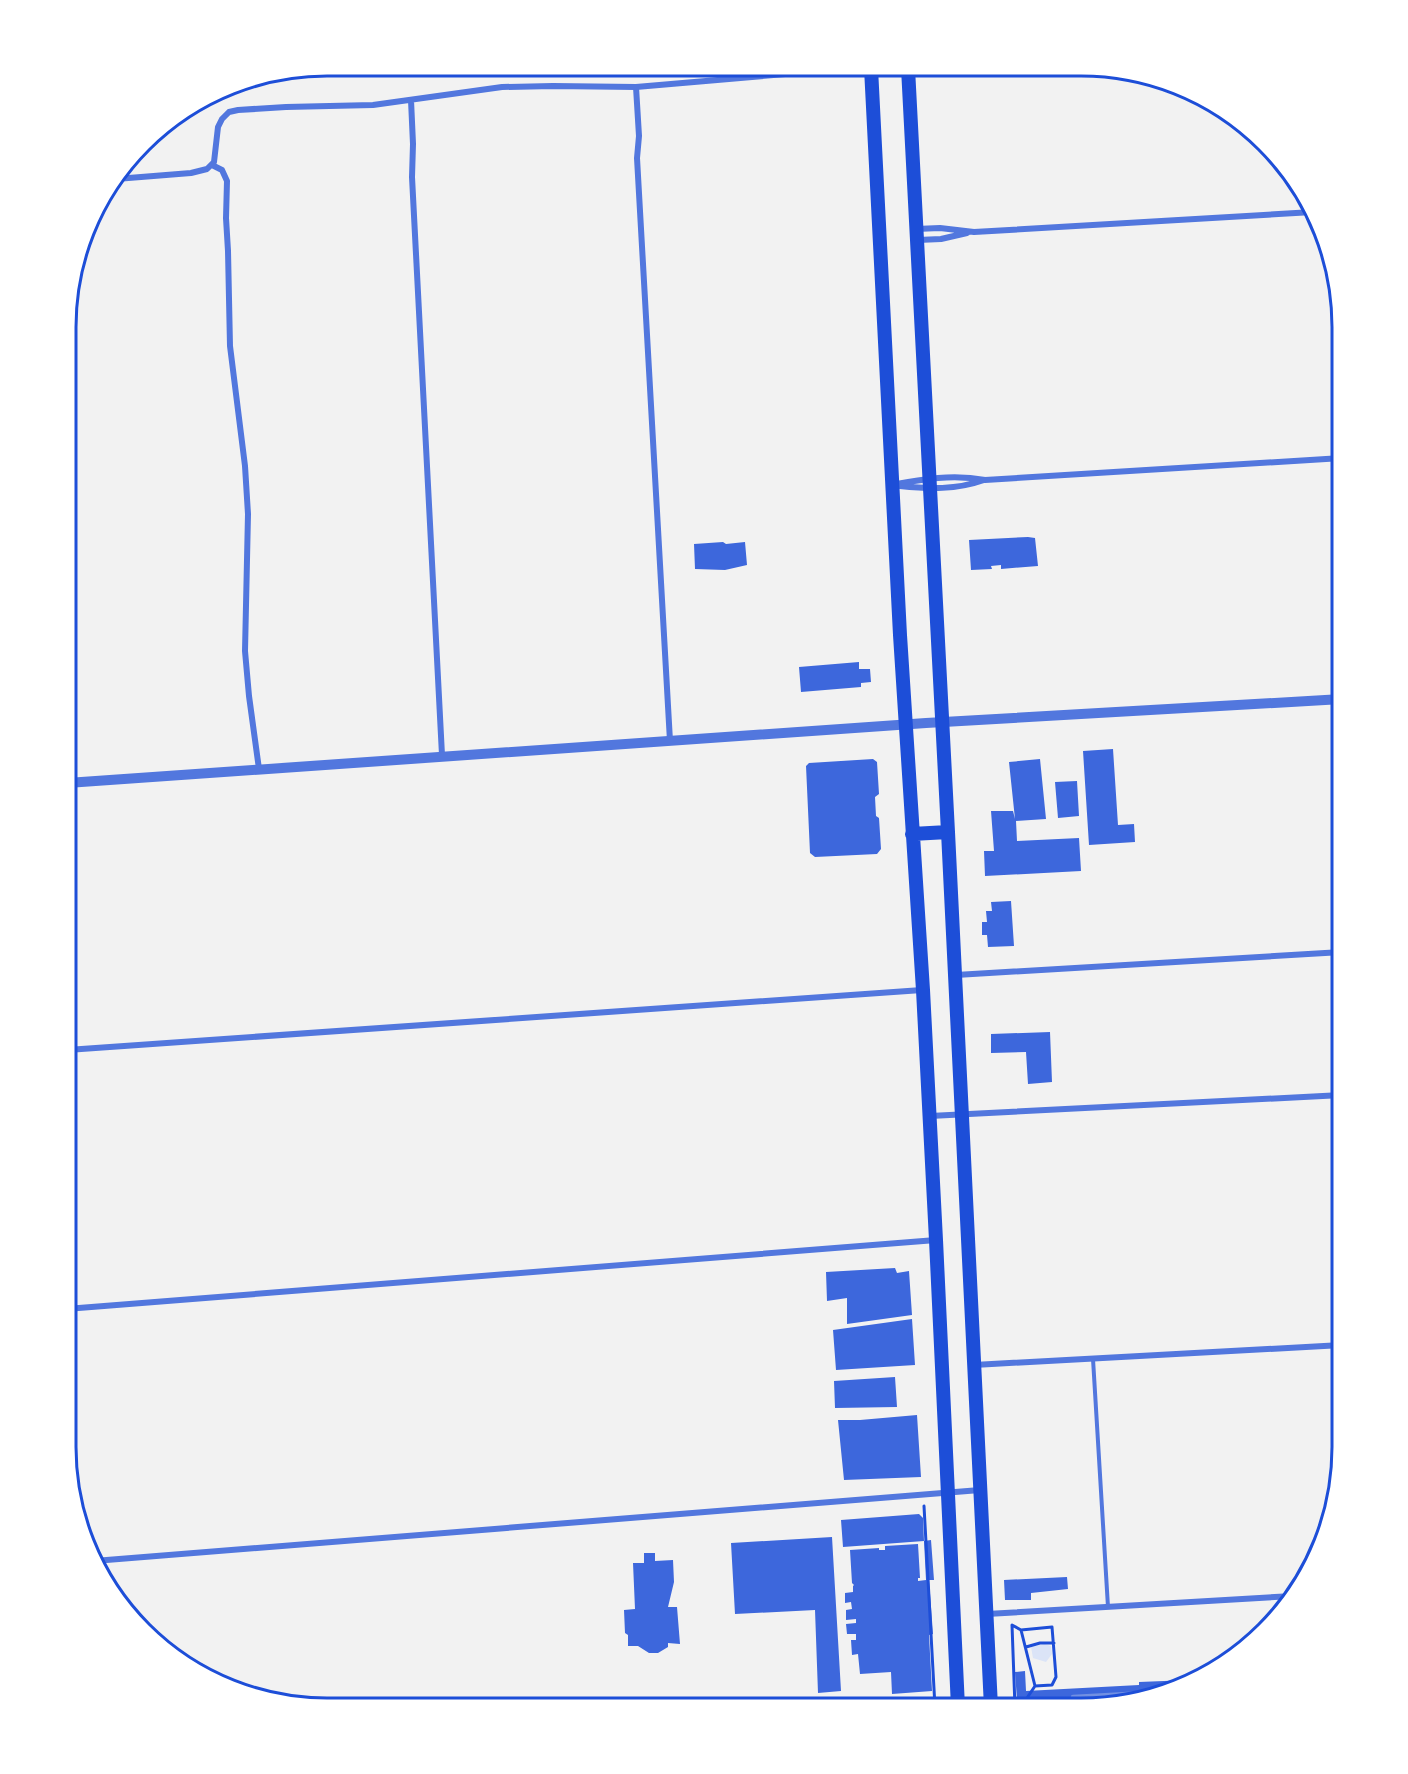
<svg xmlns="http://www.w3.org/2000/svg" width="1408" height="1774" font-family="'Source Sans 3',sans-serif">
<rect width="100%" height="100%" fill="#f2f2f2"/>
<!-- green -->
<path fill="#dbe4f7" d="M 1044,1644 L 1051,1646 L 1052,1654 L 1046,1662 L 1033,1658 L 1031,1647 Z"/>
<!-- building -->
<path fill="#3d67dc" d="M 1028,537 L 1035,538 L 1038,566 L 1001,569 L 1001,565 L 991,566 L 992,569 L 971,570 L 969,540 Z
M 723,542 L 726,544 L 745,542 L 747,565 L 725,570 L 695,569 L 694,544 Z
M 859,662 L 859,669 L 870,669 L 871,682 L 861,683 L 861,687 L 801,692 L 799,667 Z
M 1113,749 L 1118,825 L 1134,824 L 1135,842 L 1089,845 L 1083,751 Z
M 873,759 L 877,762 L 879,794 L 875,797 L 876,816 L 879,818 L 881,849 L 877,854 L 815,857 L 810,853 L 806,766 L 809,763 Z
M 1040,759 L 1046,819 L 1016,821 L 1017,841 L 1079,838 L 1081,871 L 985,876 L 984,851 L 994,851 L 991,811 L 1013,811 L 1015,819 L 1009,762 Z
M 1077,781 L 1079,816 L 1058,818 L 1055,782 Z
M 1011,901 L 1014,946 L 988,947 L 987,935 L 982,935 L 982,922 L 987,922 L 986,911 L 992,911 L 991,902 Z
M 1050,1032 L 1052,1082 L 1028,1084 L 1026,1052 L 991,1053 L 991,1034 Z
M 895,1268 L 897,1273 L 909,1271 L 912,1315 L 847,1324 L 847,1298 L 827,1301 L 826,1272 Z
M 912,1319 L 915,1365 L 836,1370 L 833,1330 Z
M 895,1377 L 897,1407 L 835,1408 L 834,1381 Z
M 917,1415 L 921,1477 L 844,1480 L 838,1420 L 860,1420 Z
M 919,1514 L 923,1518 L 924,1541 L 843,1547 L 841,1520 Z
M 832,1537 L 841,1691 L 818,1693 L 815,1610 L 735,1614 L 731,1543 Z
M 931,1540 L 934,1580 L 929,1580 L 933,1634 L 929,1635 L 932,1691 L 892,1694 L 891,1672 L 860,1674 L 858,1654 L 852,1655 L 851,1640 L 856,1640 L 856,1634 L 847,1634 L 846,1624 L 856,1623 L 856,1619 L 846,1620 L 846,1610 L 852,1609 L 851,1602 L 845,1603 L 845,1593 L 853,1592 L 853,1586 L 854,1585 L 852,1583 L 850,1550 L 879,1548 L 879,1550 L 885,1550 L 885,1546 L 918,1544 L 920,1578 L 918,1578 L 918,1581 L 926,1580 L 924,1541 Z
M 644,1553 L 655,1553 L 655,1561 L 673,1560 L 674,1582 L 668,1607 L 677,1607 L 680,1644 L 668,1643 L 668,1647 L 658,1653 L 649,1653 L 638,1646 L 628,1646 L 628,1635 L 625,1633 L 624,1610 L 635,1609 L 633,1563 L 644,1563 Z
M 1067,1577 L 1068,1589 L 1031,1593 L 1031,1600 L 1005,1600 L 1004,1580 Z
M 1025,1671 L 1026,1691 L 1139,1685 L 1139,1682 L 1189,1680 L 1097,1707 L 1025,1707 L 1024,1699 L 1017,1700 L 1015,1672 Z"/>
<g fill="none" stroke-linecap="round" stroke-linejoin="round">
<!-- path -->
<path stroke="#1d4ed8" stroke-width="3" d="M 924,1506 L 935,1707
M 1026,1647 L 1040,1643 L 1054,1643
M 1015,1707 L 1012,1625 L 1021,1630 L 1052,1627 L 1056,1677 L 1052,1685 L 1035,1686
M 1021,1707 L 1035,1686 L 1021,1630
M 1087,1707 L 1100,1707"/>
<!-- service -->
<path stroke="#5277de" stroke-width="4" d="M 1093,1359 L 1108,1607"/>
<!-- minor -->
<path stroke="#5277de" stroke-width="6" d="M 636,87 L 639,136 L 637,158 L 670,741
M 411,100 L 413,144 L 412,177 L 442,755
M 212,165 L 222,170 L 227,181 L 226,218 L 228,251 L 230,346 L 245,466 L 248,514 L 245,651 L 249,696 L 259,769
M 116,179 L 191,173 L 207,169 L 214,162 L 218,127 L 222,119 L 229,112 L 238,110 L 286,107 L 373,105 L 502,87 L 553,86 L 636,87 L 855,68
M 916,229 L 940,228 L 974,232 L 1313,212
M 918,240 L 941,239 L 967,233
M 891,485 C 923,479 953,474 985,480 L 1342,458
M 900,486 C 929,489 956,490 984,480
M 67,710 L 71,782
M 956,975 L 1342,952
M 67,1050 L 922,990
M 930,1116 L 1342,1095
M 66,1309 L 936,1240
M 974,1365 L 1342,1345
M 94,1561 L 980,1490
M 987,1614 L 1293,1596"/>
<!-- tertiary -->
<path stroke="#5277de" stroke-width="10" d="M 67,783 L 926,723 L 1342,699"/>
<!-- trunk -->
<path stroke="#1d4ed8" stroke-width="14" d="M 871,68 L 900,635 L 923,990 L 936,1240 L 958,1707
M 908,68 L 948,832 L 991,1707
M 912,834 L 948,832"/>
<!-- rail -->
<path stroke="#7290e2" stroke-width="4.5" d="M 1073,1697 L 1146,1693
M 881,1707 L 933,1705"/>
</g>
<!-- crop -->
<path d="M0 0H1408V1774H0ZM327 76H1081A251 251 0 0 1 1332 327V1447A251 251 0 0 1 1081 1698H327A251 251 0 0 1 76 1447V327A251 251 0 0 1 327 76Z" fill="#fff" fill-rule="evenodd"/>
<path fill="none" stroke="#1d4ed8" stroke-width="3" d="M327 76H1081A251 251 0 0 1 1332 327V1447A251 251 0 0 1 1081 1698H327A251 251 0 0 1 76 1447V327A251 251 0 0 1 327 76Z"/>
</svg>
